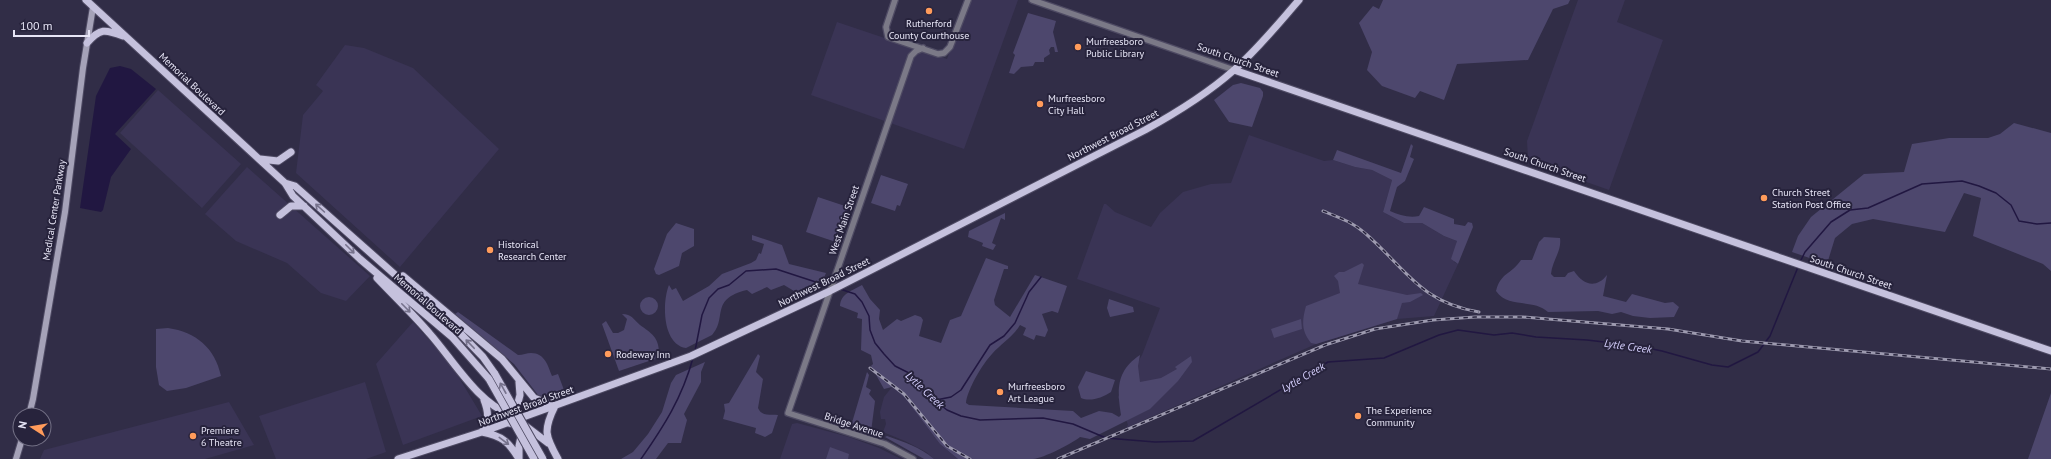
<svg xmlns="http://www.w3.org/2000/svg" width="2051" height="459" font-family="'PT Sans',sans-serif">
<rect width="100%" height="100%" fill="#312d47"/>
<!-- built -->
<path fill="#3a3455" d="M 969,0 L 1018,0 L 964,149 L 811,95 L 837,22 L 947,59 Z
M 1578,0 L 1625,0 L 1617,22 L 1663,40 L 1609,190 L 1530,162 L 1528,159 L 1527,141 Z
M 345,45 L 364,48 L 413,68 L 499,149 L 400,267 L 296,173 L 303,115 L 323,91 L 316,85 Z
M 158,90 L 241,164 L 202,208 L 120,133 Z
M 1249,135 L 1324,161 L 1333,160 L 1355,167 L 1372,170 L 1392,180 L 1383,212 L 1404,223 L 1422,223 L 1444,236 L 1457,241 L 1454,262 L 1458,264 L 1434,316 L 1397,319 L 1316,344 L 1126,428 L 1128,425 L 1118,397 L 1142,355 L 1160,308 L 1077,279 L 1104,204 L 1106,204 L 1115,212 L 1151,227 L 1160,213 L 1183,192 L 1211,184 L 1231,183 Z
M 247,167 L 370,276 L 346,301 L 321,293 L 287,263 L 236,241 L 205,214 Z
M 413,322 L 452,366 L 482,416 L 403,445 L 376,364 Z
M 365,382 L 386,452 L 366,459 L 276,459 L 259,416 Z
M 892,387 L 905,398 L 940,444 L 958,459 L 934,459 L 926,452 L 905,441 L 883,432 L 886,424 L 885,419 L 881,419 L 880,412 L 884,397 Z
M 229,402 L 254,445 L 205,459 L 40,459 L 44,450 Z
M 797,423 L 849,437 L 879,448 L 901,459 L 780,459 L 792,424 Z"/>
<!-- green -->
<path fill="#4d476d" d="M 1383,0 L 1570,0 L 1568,4 L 1553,9 L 1528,60 L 1457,64 L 1444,100 L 1420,91 L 1415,98 L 1382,86 L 1367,70 L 1372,52 L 1359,23 L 1373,6 L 1379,9 Z
M 1028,13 L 1056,21 L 1053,32 L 1058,52 L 1055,52 L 1054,47 L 1051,47 L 1049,50 L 1050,54 L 1044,58 L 1044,62 L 1035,62 L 1033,66 L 1021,67 L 1014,74 L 1009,73 L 1015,55 L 1013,53 Z
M 1241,83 L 1260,88 L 1263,92 L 1263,96 L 1252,127 L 1229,122 L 1214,100 L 1233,85 Z
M 2014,123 L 2051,133 L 2051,271 L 2043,264 L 1973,236 L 1981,198 L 1964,193 L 1945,232 L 1873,219 L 1852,224 L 1835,238 L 1827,264 L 1792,252 L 1798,236 L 1811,217 L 1864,174 L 1904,172 L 1912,144 L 1949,138 L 1988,138 L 2000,134 Z
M 1411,144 L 1413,146 L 1410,157 L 1414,159 L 1405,181 L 1397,187 L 1390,211 C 1399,215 1409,218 1419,216 L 1424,207 L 1454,219 L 1454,224 L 1465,226 L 1468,222 L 1472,223 L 1473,227 L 1458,264 L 1451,259 L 1457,241 L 1444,236 L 1422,223 L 1404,223 L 1383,212 L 1392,180 L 1372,170 L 1355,167 L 1333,160 L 1337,150 L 1401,173 Z
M 881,175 L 908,184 L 900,206 L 897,205 L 895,211 L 871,203 Z
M 818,197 L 848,207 L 836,242 L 806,232 Z
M 1005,213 L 1005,220 L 1001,218 L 992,243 L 996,245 L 993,250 L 982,246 L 983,243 L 968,237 L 969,231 Z
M 676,223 L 694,229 L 694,246 L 682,253 L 679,266 L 659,275 L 656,274 L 654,269 L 667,234 Z
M 752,235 L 782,245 L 789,264 L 826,273 L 823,280 L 799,294 L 784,285 L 771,290 L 767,287 L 752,294 L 747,290 C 709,299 728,318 712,335 L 686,348 C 662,344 662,302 669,285 L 672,290 L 676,288 L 683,301 L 709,286 L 722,274 L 751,263 L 756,260 L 759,253 L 761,254 L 764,244 L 752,240 Z
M 1544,237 L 1560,238 C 1562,251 1552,261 1551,274 L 1554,277 L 1565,277 L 1568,273 L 1574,271 C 1583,285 1596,289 1607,275 L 1603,296 L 1626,302 L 1632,294 L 1665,303 L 1673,302 L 1679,307 L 1674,317 L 1650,318 L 1633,316 L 1621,312 L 1612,314 L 1598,311 L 1548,312 C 1533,298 1508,309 1496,291 C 1501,272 1511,275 1521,260 L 1532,260 L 1539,242 Z
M 986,258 L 1008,266 L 1008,269 L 1004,269 L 994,300 L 995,305 L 1010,317 L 1035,275 L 1067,286 L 1058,313 L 1052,311 L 1042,314 L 1048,330 L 1045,337 L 1036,335 L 1034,340 L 1023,335 L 1026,328 L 1020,325 C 1013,337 1001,344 992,354 C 983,363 967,390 966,403 L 969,405 L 1073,411 L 1081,418 L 1099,411 L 1112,413 L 1119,417 L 1121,415 C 1117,390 1116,371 1140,355 L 1138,366 L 1140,382 L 1161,378 L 1177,369 L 1175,367 L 1191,356 L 1192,362 L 1178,381 L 1150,409 L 1090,439 L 1080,437 C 1071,444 1044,458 1033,459 C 1008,459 982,459 958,459 L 940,444 L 905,398 L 892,387 L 884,389 L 871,366 L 873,364 L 871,355 L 861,350 L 862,319 L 857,318 L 858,313 L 840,306 C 841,293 852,291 862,285 L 870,299 L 880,310 L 879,319 L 883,330 L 897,319 L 901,321 L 915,315 L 921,317 L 923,320 L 919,336 L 941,343 L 950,320 L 961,316 Z
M 1362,263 L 1364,265 L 1358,284 L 1407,295 L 1421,293 L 1423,295 L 1410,302 L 1402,303 L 1397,319 L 1316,344 L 1311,343 C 1301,330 1302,321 1306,306 L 1340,293 L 1338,281 L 1334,276 L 1339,272 L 1344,272 Z
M640 306a9 9 0 1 1 18 0a9 9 0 1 1-18 0Z
M 1109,299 L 1133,307 L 1134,312 L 1110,317 L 1107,308 Z
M 458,312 L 518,355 C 523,355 527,353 531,353 C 545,353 548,366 552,376 L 558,374 L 564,390 L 543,396 L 538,395 L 514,364 L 455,314 Z
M 622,314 C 632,314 633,319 640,325 C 651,333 659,337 659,353 L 655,359 L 619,371 L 602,324 L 606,321 L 613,333 L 618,333 L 624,330 L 627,319 Z
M 1301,319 L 1302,329 L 1274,338 L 1271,329 Z
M 168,328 C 196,332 215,348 221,376 L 186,388 L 167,391 L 159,385 L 156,367 L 156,329 Z
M 758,354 L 760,356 L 756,372 L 763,379 L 758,408 C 762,417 770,414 778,415 L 772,433 L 765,437 L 755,433 L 756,428 L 723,419 L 725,411 L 724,404 L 729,403 Z
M 705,362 L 701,372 L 701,382 L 684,414 L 687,420 L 681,443 L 668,443 L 656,459 L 621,459 L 633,452 L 648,434 L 662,412 L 671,383 L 676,375 Z
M 1086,371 L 1115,380 L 1111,392 C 1102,398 1090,402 1081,398 L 1078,387 Z
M 867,372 L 869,375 L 866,387 L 871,390 L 869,394 L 875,401 L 871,432 L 851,426 Z
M 2051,393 L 2051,459 L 2028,459 Z
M 887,436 C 904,442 920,447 934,459 L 924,459 L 885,437 Z
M 830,447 L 849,454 L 848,459 L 826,459 Z"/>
<!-- water -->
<path fill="#211741" d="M 120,66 L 131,69 L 156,89 L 115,134 L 131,149 L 111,177 L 103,210 L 101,212 L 80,208 L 96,96 L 110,68 Z"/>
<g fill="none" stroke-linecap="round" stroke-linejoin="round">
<!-- stream -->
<path stroke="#211741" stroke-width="1.5" d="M 1800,262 L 1805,252 L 1831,222 L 1850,210 L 1868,208 L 1922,184 L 1962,181 L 1979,186 L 1996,193 L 2011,205 L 2019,221 L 2037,224 L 2051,223
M 840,289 L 855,294 L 862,302 L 869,316 L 870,330 L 875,343 L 884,354 L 895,366 L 909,373 L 928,395 L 947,410 L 961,416 L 980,420 L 1043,418 L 1073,424 L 1106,438 L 1155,442 L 1193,441 L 1328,362 L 1384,358 L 1439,335 L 1458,330 L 1494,335 L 1512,333 L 1536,337 L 1587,340 L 1638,346 L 1662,351 L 1712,365 L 1728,367 L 1758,352 L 1770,336 L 1798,267
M 695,351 L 702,315 L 709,298 L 718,289 L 729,285 L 746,271 L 776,269 L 831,287
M 936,400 L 951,397 L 961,390 L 990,345 L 1004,336 L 1015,323 L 1029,292 L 1041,277
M 641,459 C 664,426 682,398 693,358"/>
<defs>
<path id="tertiary" d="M 895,0 L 886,27 L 888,37 L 938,54 L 944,53 L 950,47 L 968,0
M 1032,0 L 1234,70
M 913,459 L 885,444 L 788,413 L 911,56 L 916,51 L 923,48"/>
<path id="secondary" d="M 29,415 L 33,399 L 65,212 L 83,68 L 93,7
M 16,459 L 22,439"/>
<path id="primary" d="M 86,0 L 285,183 L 293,196 L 360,259 L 452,337 L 489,379
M 87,43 C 100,28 105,29 123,36
M 1234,70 L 2051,351
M 260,159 L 278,161 L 291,152
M 285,183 L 295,186 L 454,327 L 483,357 L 495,374
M 280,215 L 291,206 L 304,206
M 403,276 L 502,359 L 534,398 L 555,406
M 377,278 C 395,297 414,315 430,334 C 453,360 479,405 512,415
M 484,400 C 489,413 489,421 482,432 C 502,436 508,441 519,459
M 555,406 C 543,430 545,436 558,459
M 515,414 L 520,395 L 519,382
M 509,423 L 527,427 L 548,443
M 398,459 L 482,432 L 691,356 L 830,291 L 1145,130 C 1176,113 1207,94 1234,70 C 1258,49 1278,24 1299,0
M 519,459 L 519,446 L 522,432"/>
</defs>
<!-- tertiary casing -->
<use href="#tertiary" stroke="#4e4a63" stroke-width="8"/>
<!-- secondary casing -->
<use href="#secondary" stroke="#4e4a63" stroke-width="8"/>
<!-- primary casing -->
<use href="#primary" stroke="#4e4a63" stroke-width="9"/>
<!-- tertiary -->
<use href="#tertiary" stroke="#7b7987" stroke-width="5.5"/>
<!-- secondary -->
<use href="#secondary" stroke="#a5a2b8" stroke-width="6"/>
<!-- primary -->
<use href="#primary" stroke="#c5c1dd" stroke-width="7"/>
<defs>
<path id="rail" d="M 1323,211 C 1338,217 1353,222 1366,234 C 1407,270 1420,302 1479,312
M 870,368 L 904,394 L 947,446 L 970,459
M 1058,459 L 1325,345 L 1375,329 L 1433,320 L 1475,317 L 1523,317 L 1668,329 L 1742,341 L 2051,369"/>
</defs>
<!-- rail casing -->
<use href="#rail" stroke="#9d9aaf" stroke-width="3"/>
<!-- rail -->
<use href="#rail" stroke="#27233c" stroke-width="1.5" stroke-dasharray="4.5" stroke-linecap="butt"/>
<defs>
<path id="primary-bridge" d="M 495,374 L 543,459
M 489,379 L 534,459"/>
</defs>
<!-- primary-bridge casing -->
<use href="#primary-bridge" stroke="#4e4a63" stroke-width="9" stroke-linecap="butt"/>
<!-- primary-bridge -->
<use href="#primary-bridge" stroke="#c5c1dd" stroke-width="7"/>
</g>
<!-- one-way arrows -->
<defs><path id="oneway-shaft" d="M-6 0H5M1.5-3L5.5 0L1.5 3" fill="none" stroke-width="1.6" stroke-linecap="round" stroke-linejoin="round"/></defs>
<g stroke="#76728c">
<use href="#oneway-shaft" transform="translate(320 208) rotate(-138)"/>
<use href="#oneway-shaft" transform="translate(350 249) rotate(45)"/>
<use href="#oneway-shaft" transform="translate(406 308) rotate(45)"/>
<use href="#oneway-shaft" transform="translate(470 344) rotate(-134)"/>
<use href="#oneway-shaft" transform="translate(503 388) rotate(-119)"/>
<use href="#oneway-shaft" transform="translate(504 441) rotate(37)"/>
</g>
<!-- markers -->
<g fill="#ff9b5b" stroke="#27233c" stroke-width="1.5">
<circle cx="929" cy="11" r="4"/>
<circle cx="1078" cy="47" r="4"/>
<circle cx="1040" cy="104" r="4"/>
<circle cx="1764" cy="198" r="4"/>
<circle cx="490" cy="250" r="4"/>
<circle cx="608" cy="354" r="4"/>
<circle cx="1000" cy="392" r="4"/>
<circle cx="1358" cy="416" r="4"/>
<circle cx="193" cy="436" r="4"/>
</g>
<g text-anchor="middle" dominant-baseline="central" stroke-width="4" stroke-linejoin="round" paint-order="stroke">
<!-- poi labels -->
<g font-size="10" fill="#e7e5f6" stroke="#27233c" text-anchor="start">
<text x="929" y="23" text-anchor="middle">Rutherford<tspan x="929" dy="12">County Courthouse</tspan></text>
<text x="1086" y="41">Murfreesboro<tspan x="1086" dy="12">Public Library</tspan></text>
<text x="1048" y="98">Murfreesboro<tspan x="1048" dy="12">City Hall</tspan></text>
<text x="1772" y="192">Church Street<tspan x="1772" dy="12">Station Post Office</tspan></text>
<text x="498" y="244">Historical<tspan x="498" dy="12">Research Center</tspan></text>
<text x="616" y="354">Rodeway Inn</text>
<text x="1008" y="386">Murfreesboro<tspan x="1008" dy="12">Art League</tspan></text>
<text x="1366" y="410">The Experience<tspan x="1366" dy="12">Community</tspan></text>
<text x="201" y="430">Premiere<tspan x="201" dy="12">6 Theatre</tspan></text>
</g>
<!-- street labels -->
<g font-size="10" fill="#e7e5f6" stroke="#27233c">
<text transform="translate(1238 60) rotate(19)">South Church Street</text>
<text transform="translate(192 84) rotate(43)">Memorial Boulevard</text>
<text transform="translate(1113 135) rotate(-27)">Northwest Broad Street</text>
<text transform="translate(1545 165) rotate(19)">South Church Street</text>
<text transform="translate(54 210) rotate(-81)">Medical Center Parkway</text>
<text transform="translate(844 220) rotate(-71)">West Main Street</text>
<text transform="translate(1851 272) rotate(19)">South Church Street</text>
<text transform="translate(824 282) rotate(-26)">Northwest Broad Street</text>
<text transform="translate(428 304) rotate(41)">Memorial Boulevard</text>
<text transform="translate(526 406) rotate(-20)">Northwest Broad Street</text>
<text transform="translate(854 425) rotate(18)">Bridge Avenue</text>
</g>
<!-- water labels -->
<g font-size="11" font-style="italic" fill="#d6d0fe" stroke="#27233c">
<text transform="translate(1628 346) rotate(8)">Lytle Creek</text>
<text transform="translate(1303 377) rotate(-30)">Lytle Creek</text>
<text transform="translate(925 390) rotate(43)">Lytle Creek</text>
</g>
</g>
<!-- north arrow -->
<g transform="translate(32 427) rotate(282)"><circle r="19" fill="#27233c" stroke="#747186"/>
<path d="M0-3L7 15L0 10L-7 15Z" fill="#ff9b5b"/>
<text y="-6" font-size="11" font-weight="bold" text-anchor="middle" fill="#e7e5f6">N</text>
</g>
<!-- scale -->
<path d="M14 30v6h75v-6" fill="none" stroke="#e7e5f6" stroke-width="2"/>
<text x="20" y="30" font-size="12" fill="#e7e5f6" stroke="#27233c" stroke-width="3" paint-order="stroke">100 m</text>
</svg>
